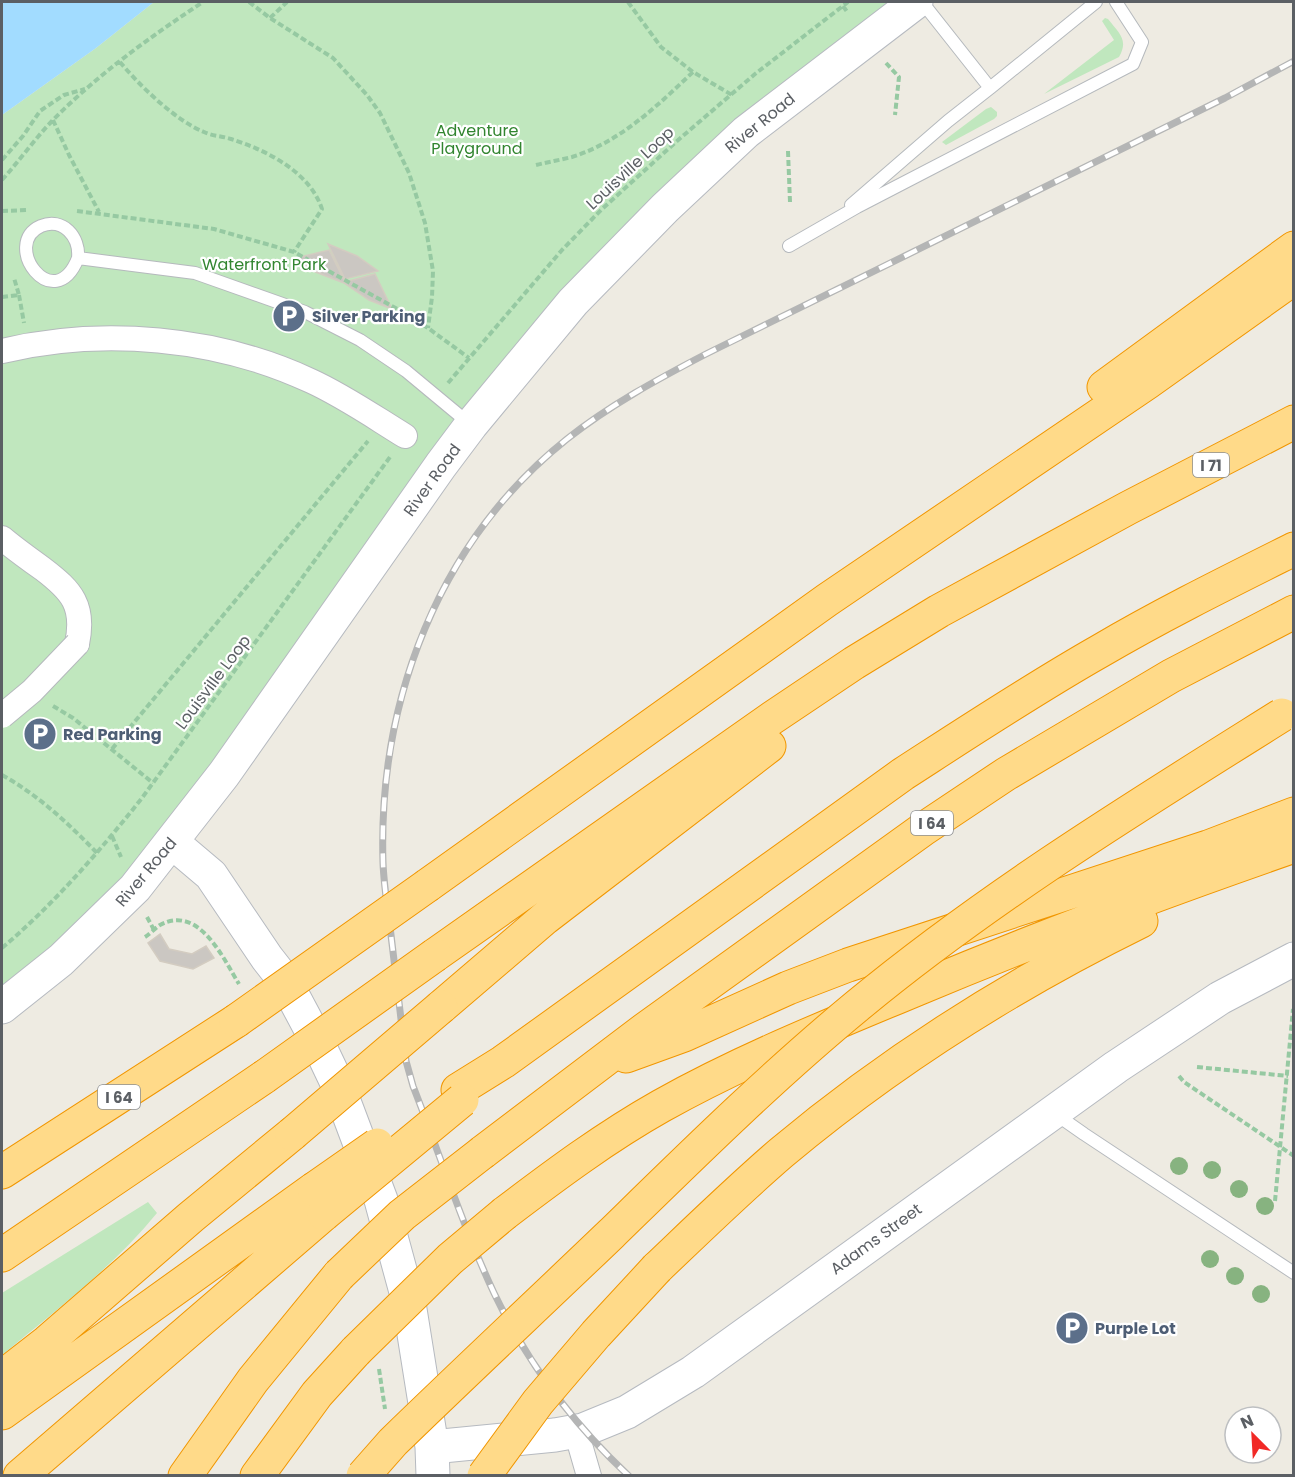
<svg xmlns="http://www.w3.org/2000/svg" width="1295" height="1477" font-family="Poppins,sans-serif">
<rect width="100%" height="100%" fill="#eeebe2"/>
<!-- green -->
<path fill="#c0e7be" d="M 154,2 L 917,2 L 605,268 L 172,842 L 2,1007 L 2,115 L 96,48 Z
M 1105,18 L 1108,19 C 1119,33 1129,40 1119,57 L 1044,94 L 1114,40 L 1102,21 Z
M 991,107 L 997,112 L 997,116 L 994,119 L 946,145 L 942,142 L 986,109 Z
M 148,1202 L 157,1213 C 113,1267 55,1311 2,1355 L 2,1293 Z"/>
<!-- water -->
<path fill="#a2dcff" d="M 2,2 L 154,2 L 96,48 L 2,115 Z"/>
<!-- building -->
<path fill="#cbc7c2" stroke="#d3ccc1" stroke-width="1.5" d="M 328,244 L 357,256 L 378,271 L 345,279 Z
M 329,250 L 345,282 L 375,274 L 392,309 L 369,300 L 344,283 L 313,271 L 296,258 Z
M 160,934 L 169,949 L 192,954 L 206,946 L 214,958 L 193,969 L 160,961 L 148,943 Z"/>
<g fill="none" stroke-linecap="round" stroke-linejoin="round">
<defs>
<path id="lane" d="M 922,2 L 990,88 L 1096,2
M 851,205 L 948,121 L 990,88
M 789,246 L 857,207 L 1133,64 L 1142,42 L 1116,2
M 78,258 C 80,237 63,217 41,226 C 0,244 54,318 78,258 L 195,273 L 305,312 L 360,340 L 406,371 L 471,425
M 1054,1113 L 1084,1134 L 1294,1273"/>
<path id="street" d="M 2,351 C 102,327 217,337 311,381 C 344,396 374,417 405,436
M 2,538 C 15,549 29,559 43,569 C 72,591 85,606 77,644
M 576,1431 L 589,1476"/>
<path id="secondary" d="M 172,842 L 211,875 L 267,958 L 285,981 L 317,1041 L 337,1083 L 381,1200 L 409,1303 L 432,1447 L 433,1476
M 2,1007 L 61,960 L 135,888 L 224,774 L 441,465 L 471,425 L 573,302 L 665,208 L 746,132 L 916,2
M 432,1447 L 555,1435 L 583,1430 L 627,1412 L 693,1372 L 1116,1067 L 1220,998 L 1294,959"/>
<path id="highway" d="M 1104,387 L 1294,248
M 428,885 L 827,600 L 1148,382 L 1294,278
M 435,955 L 772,718 L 854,663 L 939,611 L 1128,508 L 1294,422
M 441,1007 L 545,918 L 769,746
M 626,1056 L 684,1035 L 788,988 L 848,965 L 1208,847 L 1294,814
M 458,1090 L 503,1062 L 903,774 C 968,732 1033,689 1100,651 C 1163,614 1228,582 1294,549
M 483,1152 L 644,1030 L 922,830 L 1006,774 L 1171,676 L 1294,612
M 2,1172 L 236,1021
M 505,1213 C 555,1175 606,1137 661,1106 C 743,1060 831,1025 917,989 C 1041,937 1167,890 1294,846
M 2,1255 L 264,1077
M 657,1268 C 698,1229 738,1190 781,1153 C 892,1060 1011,985 1141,921
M 2,1377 L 47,1342 L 191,1217 L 292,1134
M 2,1413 L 314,1189
M 20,1476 L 324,1214
M 185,1476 L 253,1380 L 339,1275
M 257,1476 L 317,1394 L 356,1351"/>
</defs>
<!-- lane casing -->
<use href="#lane" stroke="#b5b9bd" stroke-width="14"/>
<!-- street casing -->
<use href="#street" stroke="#b5b9bd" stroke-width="26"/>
<!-- secondary casing -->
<use href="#secondary" stroke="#b6bac0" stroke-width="35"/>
<!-- highway casing -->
<use href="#highway" stroke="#f19600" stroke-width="35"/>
<!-- path -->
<path stroke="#96c9a2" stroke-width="4" stroke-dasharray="6 3" stroke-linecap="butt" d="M 249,2 L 270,18 L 333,58 L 367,95 L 380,113 L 409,173 L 425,223 L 433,271 L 432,297 L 428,328
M 628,2 L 661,47 L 693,72 L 732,95
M 843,6 L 848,13
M 270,18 L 287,2
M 120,62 C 139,85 176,121 204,132 C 212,136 222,136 231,139 C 266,150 310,172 322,209 L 294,252
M 886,63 L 899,77 L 895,115
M 53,120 L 69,155 L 99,212
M 788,151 L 790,202
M 2,160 L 23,136 L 40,111 L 64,95 L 85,89
M 536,165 C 548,162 560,160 572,157 C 620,142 657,106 693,72
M 2,180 C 19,161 34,140 52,121 C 97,75 150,37 203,2
M 2,211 L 28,210
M 77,211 L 214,229 L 294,252 L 401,311 L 428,328 L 469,358
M 19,295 L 24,323
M 2,297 L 19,295 L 14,278
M 448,383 L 562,250 L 601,210 L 677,141 L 755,74 L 848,2
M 53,706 L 73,718 L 153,783
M 112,749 L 368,441
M 2,775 C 38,795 68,823 97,853
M 112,836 L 121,857
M 147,917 L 154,930
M 145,937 C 150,934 155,928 160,925 C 199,904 223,958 239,984
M 2,948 C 54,904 99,852 142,798 L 390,457
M 1197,1067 L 1288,1076
M 1179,1076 L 1184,1082 L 1294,1156
M 1275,1201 L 1293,1009
M 379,1369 L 385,1409"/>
<!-- lane -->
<use href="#lane" stroke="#fff" stroke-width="12"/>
<!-- street -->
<use href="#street" stroke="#fff" stroke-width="24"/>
<!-- secondary -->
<use href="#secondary" stroke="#fff" stroke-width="33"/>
<!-- highway -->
<use href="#highway" stroke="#ffda89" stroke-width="33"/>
<defs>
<path id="rail" d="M 629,1476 C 573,1424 527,1362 494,1293 C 463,1227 440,1155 413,1086 L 406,1061 C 401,1019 396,977 391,935 C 388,911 384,887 383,863 C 378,701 438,542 567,439 C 610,405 658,379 706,354 L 1225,98 L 1294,61"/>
</defs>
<!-- rail casing -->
<use href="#rail" stroke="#b4b5b5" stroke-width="7"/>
<!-- rail -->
<use href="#rail" stroke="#fff" stroke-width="4.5" stroke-dasharray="14" stroke-linecap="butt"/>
<defs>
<path id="street-bridge" d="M 2,716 L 32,691 L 77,644"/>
<path id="highway-bridge" d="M 236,1021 L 428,885
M 264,1077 L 435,955
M 292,1134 L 441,1007
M 314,1189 L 377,1145
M 324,1214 L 462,1100
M 339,1275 L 402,1215 L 483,1152
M 356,1351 L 450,1259 L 505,1213
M 363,1476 L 393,1442 C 465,1372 539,1303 611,1234 C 691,1156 771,1077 857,1006 C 990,896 1137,806 1282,715
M 484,1476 L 538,1402 L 596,1334 L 657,1268"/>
</defs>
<!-- street-bridge casing -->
<use href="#street-bridge" stroke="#b5b9bd" stroke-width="26" stroke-linecap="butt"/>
<!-- highway-bridge casing -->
<use href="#highway-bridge" stroke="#f19600" stroke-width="35" stroke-linecap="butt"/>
<!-- street-bridge -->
<use href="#street-bridge" stroke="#fff" stroke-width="24"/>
<!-- highway-bridge -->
<use href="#highway-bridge" stroke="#ffda89" stroke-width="33"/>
</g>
<!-- trees -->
<g fill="#87b380">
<circle cx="1179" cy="1166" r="9"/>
<circle cx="1212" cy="1170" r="9"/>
<circle cx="1239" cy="1189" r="9"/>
<circle cx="1265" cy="1206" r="9"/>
<circle cx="1210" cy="1259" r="9"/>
<circle cx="1235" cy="1276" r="9"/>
<circle cx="1261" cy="1294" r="9"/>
</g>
<!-- icons -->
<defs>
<symbol id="parking-disc" viewBox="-11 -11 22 22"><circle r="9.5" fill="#5c6f8a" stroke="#fff"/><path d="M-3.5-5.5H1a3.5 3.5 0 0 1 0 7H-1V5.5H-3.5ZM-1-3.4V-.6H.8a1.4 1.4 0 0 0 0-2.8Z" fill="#fff"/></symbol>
</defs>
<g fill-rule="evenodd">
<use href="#parking-disc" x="270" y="297" width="38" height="38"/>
<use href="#parking-disc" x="21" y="715" width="38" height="38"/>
<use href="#parking-disc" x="1053" y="1309" width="38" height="38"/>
</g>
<g text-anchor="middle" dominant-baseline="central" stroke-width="4.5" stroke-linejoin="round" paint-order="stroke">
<!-- shield labels -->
<g fill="#fff" stroke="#8c8f92" stroke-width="1.5">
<rect x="1193" y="453" width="36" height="24" rx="4.5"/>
<rect x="911" y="811" width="42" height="24" rx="4.5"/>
<rect x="98" y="1085" width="42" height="24" rx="4.5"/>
</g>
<g font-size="15" font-weight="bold" fill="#5b5f64">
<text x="1211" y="465">I 71</text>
<text x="932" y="823">I 64</text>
<text x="119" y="1097">I 64</text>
</g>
<!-- street labels -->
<g font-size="16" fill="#5b5f64" stroke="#fff">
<text transform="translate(760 123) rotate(-39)">River Road</text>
<text transform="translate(630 168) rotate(-43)">Louisville Loop</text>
<text transform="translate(432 480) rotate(-54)">River Road</text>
<text transform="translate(213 682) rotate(-53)">Louisville Loop</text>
<text transform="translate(146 872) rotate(-50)">River Road</text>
<text transform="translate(876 1239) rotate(-36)">Adams Street</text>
</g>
<!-- park labels -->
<g font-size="16" fill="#328530" stroke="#fff">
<text x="477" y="130">Adventure<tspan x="477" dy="18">Playground</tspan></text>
<text x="264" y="264">Waterfront Park</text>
</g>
<!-- service labels -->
<g font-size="16" font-weight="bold" fill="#4e5e75" stroke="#fff" text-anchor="start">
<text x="312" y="316">Silver Parking</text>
<text x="63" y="734">Red Parking</text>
<text x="1095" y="1328">Purple Lot</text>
</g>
</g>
<!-- border -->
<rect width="1295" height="1477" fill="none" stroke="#5b5f64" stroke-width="6"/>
<!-- north arrow -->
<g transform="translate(1253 1435) rotate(336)"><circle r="28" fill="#ffffff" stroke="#bdbfc1" stroke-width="1.5"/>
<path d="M0-4.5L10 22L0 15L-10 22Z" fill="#f12926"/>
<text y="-9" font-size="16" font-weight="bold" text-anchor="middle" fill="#5b5f64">N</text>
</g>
</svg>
